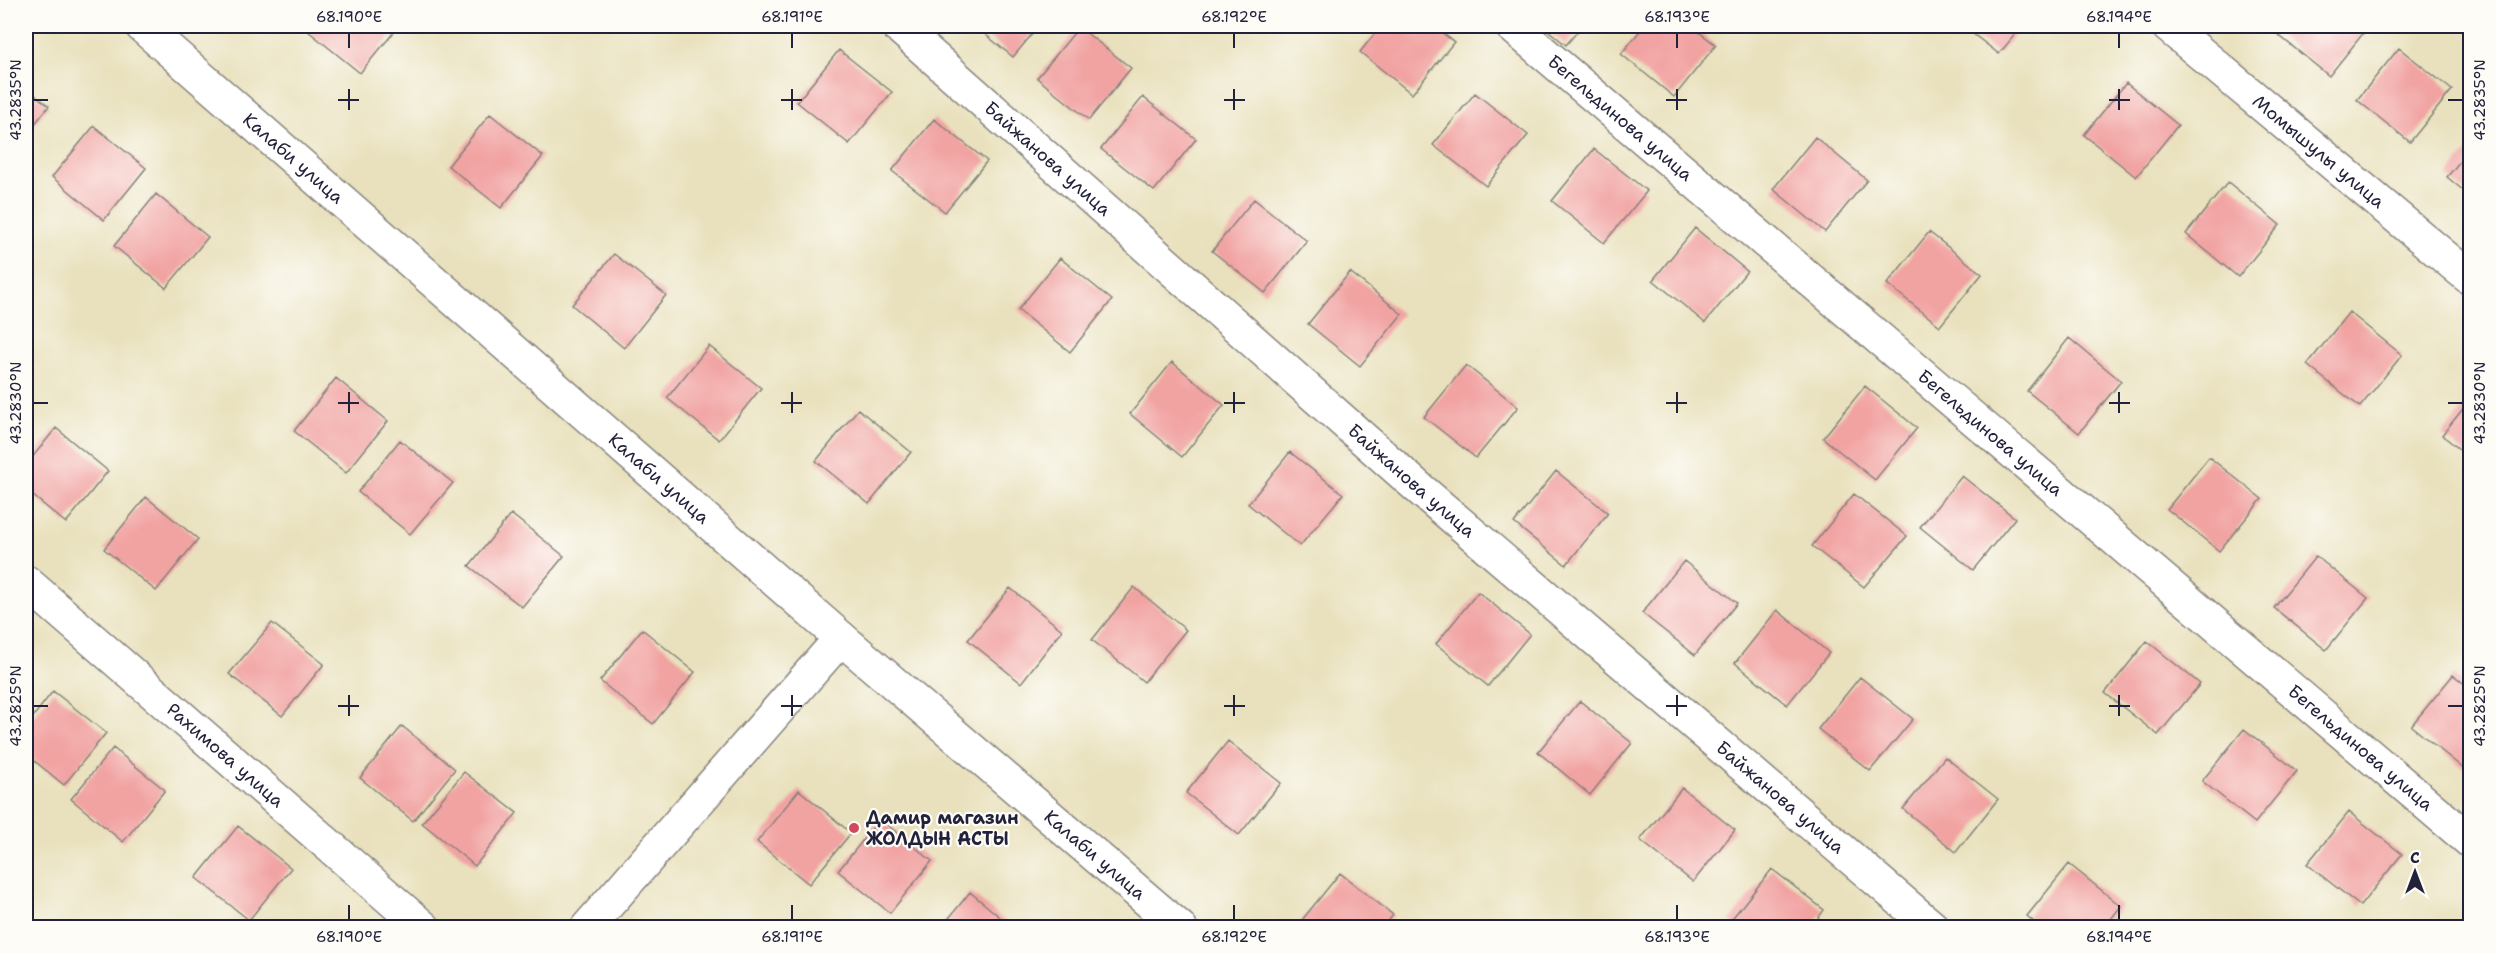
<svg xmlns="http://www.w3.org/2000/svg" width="2496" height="953" font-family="'Shantell Sans',sans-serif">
<rect width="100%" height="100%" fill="#fdfcf7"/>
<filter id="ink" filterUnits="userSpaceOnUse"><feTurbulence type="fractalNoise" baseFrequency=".0167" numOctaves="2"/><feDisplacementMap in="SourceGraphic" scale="12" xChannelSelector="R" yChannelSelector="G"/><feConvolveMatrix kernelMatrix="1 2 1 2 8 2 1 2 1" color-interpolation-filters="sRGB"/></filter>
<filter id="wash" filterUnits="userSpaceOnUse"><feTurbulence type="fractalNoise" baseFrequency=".008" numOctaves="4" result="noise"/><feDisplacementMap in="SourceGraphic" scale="24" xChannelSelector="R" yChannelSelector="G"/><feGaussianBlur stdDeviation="1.35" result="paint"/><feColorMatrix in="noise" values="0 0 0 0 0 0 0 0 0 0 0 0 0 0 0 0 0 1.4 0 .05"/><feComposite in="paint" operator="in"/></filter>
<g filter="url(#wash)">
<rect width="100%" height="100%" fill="#e9e1bd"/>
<g id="blocks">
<!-- building -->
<path fill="#f1a3a2" d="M 312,26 L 399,26 L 360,73 L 308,31 Z
M 975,26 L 1039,26 L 1013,57 Z
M 1381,26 L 1433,26 L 1454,42 L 1412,94 L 1360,52 Z
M 1543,26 L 1582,26 L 1566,45 Z
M 1644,26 L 1691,26 L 1716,45 L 1674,97 L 1621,54 Z
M 1963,26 L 2022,26 L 1999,54 Z
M 2283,26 L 2369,26 L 2329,76 L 2276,33 Z
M 1079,27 L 1131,68 L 1089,120 L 1037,78 Z
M 2399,48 L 2452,90 L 2410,142 L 2357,100 Z
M 839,50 L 892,92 L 849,144 L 797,102 Z
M 2126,83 L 2178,125 L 2136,177 L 2084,135 Z
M 26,88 L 49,106 L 26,135 Z
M 1475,93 L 1528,135 L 1486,186 L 1433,145 Z
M 1143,97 L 1196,139 L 1154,191 L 1101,149 Z
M 490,114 L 543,156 L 501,208 L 448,166 Z
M 934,119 L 987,161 L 945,212 L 892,171 Z
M 94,126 L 146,168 L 104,220 L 52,177 Z
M 1815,137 L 1867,180 L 1825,232 L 1773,189 Z
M 1594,149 L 1647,191 L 1604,243 L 1552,201 Z
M 2470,149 L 2470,196 L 2447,177 Z
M 2228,182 L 2280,225 L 2238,277 L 2186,234 Z
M 156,194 L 208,237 L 166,288 L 114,246 Z
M 1254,199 L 1307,241 L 1265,293 L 1212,251 Z
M 1695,228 L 1747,271 L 1705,323 L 1653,280 Z
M 1929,232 L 1982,274 L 1940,326 L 1887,284 Z
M 614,254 L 666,295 L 624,348 L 572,305 Z
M 1060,258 L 1112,300 L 1070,352 L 1018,310 Z
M 1350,272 L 1402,314 L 1360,366 L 1308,324 Z
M 2349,312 L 2402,355 L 2360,407 L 2307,365 Z
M 2069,338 L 2121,381 L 2079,433 L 2027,391 Z
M 709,346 L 761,388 L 719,440 L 667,398 Z
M 1172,362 L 1224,405 L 1182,457 L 1130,414 Z
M 1466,365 L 1518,407 L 1476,458 L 1424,417 Z
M 336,378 L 388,421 L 346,473 L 294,431 Z
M 1865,386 L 1917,428 L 1875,480 L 1823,438 Z
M 2470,400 L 2470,458 L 2442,435 Z
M 858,409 L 911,452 L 869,504 L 816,461 Z
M 56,428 L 108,471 L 66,523 L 26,490 L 26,465 Z
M 400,440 L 453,483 L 410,534 L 358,492 Z
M 1290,452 L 1343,494 L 1300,546 L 1248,504 Z
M 2209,457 L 2262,499 L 2219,551 L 2167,509 Z
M 1556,471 L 1608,513 L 1566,565 L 1514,523 Z
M 1962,476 L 2015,518 L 1973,570 L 1920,527 Z
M 1854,494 L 1907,536 L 1864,587 L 1812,546 Z
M 146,497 L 198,539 L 156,591 L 104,549 Z
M 511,514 L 564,556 L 522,607 L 469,566 Z
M 2316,556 L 2368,598 L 2326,650 L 2274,608 Z
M 1684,561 L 1737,603 L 1695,655 L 1642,613 Z
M 1134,587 L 1186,630 L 1144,682 L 1092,640 Z
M 1010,588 L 1062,630 L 1021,683 L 968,640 Z
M 1478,592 L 1530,634 L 1488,686 L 1436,644 Z
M 1777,610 L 1829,653 L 1787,705 L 1735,663 Z
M 272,623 L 324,664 L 282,716 L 229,674 Z
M 642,629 L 695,672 L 653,724 L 600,681 Z
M 2147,641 L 2200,684 L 2158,735 L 2105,693 Z
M 2453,675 L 2470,688 L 2470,760 L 2464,769 L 2411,726 Z
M 1860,677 L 1913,719 L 1870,771 L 1818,729 Z
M 53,691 L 106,733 L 64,785 L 26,754 L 26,726 Z
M 1580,701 L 1632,743 L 1590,795 L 1538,752 Z
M 402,726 L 455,769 L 413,821 L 360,778 Z
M 2244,729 L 2297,771 L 2255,823 L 2202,781 Z
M 1228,741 L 1281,783 L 1239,835 L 1186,793 Z
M 113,748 L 165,790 L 123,842 L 71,799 Z
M 1945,757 L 1998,799 L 1956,852 L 1903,809 Z
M 464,772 L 517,813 L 475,866 L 422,823 Z
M 1682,788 L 1735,830 L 1693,882 L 1640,840 Z
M 799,790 L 851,833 L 809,884 L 757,842 Z
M 2349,812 L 2402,854 L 2360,906 L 2307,864 Z
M 880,819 L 932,861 L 890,913 L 838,871 Z
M 238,826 L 291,868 L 249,920 L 196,878 Z
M 2069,864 L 2121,906 L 2104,928 L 2041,928 L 2027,916 Z
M 1772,869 L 1824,910 L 1811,928 L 1739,928 L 1730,921 Z
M 1340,873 L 1393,915 L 1383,928 L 1301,928 L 1298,925 Z
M 970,892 L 1013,928 L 941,928 Z"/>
</g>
</g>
<g filter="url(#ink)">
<use href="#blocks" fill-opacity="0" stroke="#86827c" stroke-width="1.5"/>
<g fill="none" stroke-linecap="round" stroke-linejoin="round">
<defs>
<g id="minor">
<path id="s1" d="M 142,26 L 841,638 L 1180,928"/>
<path id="s2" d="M 898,26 L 1421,490 L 1933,928"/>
<path id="s3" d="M 1512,26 L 2470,841"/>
<path id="s4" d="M 2168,26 L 2470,278"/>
<path id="s5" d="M 26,582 L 424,928"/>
<path d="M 587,928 L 841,638"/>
</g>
</defs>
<!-- minor casing -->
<use href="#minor" stroke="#86827c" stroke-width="36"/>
<!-- minor -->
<use href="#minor" stroke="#fff" stroke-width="33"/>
</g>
</g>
<!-- ticks -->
<path fill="none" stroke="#22223b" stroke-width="2" d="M 349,33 L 349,48M 792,33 L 792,48M 1234,33 L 1234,48M 1677,33 L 1677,48M 2119,33 L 2119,48M 349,89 L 349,110M 792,89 L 792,110M 1234,89 L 1234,110M 1677,89 L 1677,110M 2119,89 L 2119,110M 33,100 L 48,100M 338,100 L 359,100M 781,100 L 802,100M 1224,100 L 1245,100M 1666,100 L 1687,100M 2109,100 L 2130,100M 2448,100 L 2463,100M 349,392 L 349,413M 792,392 L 792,413M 1234,392 L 1234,413M 1677,392 L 1677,413M 2119,392 L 2119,413M 33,403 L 48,403M 338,403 L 359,403M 781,403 L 802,403M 1224,403 L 1245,403M 1666,403 L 1687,403M 2109,403 L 2130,403M 2448,403 L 2463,403M 349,695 L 349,716M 792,695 L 792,716M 1234,695 L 1234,716M 1677,695 L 1677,716M 2119,695 L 2119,716M 33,706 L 48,706M 338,706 L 359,706M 781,706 L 802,706M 1224,706 L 1245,706M 1666,706 L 1687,706M 2109,706 L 2130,706M 2448,706 L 2463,706M 349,905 L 349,920M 792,905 L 792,920M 1234,905 L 1234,920M 1677,905 L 1677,920M 2119,905 L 2119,920"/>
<!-- markers -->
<circle fill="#d1495b" stroke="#fdfcf7" stroke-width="2" cx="854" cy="828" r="6"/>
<g text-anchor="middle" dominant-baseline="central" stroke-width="4.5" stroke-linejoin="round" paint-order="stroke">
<!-- street labels -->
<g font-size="18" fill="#22223b" stroke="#fdfcf7">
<text stroke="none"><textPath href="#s3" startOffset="142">Бегельдинова улица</textPath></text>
<text stroke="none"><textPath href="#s4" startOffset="196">Момышулы улица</textPath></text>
<text stroke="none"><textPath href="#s1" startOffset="201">Калаби улица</textPath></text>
<text stroke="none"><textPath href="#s2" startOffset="200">Байжанова улица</textPath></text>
<text stroke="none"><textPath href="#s3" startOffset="628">Бегельдинова улица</textPath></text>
<text stroke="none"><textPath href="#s1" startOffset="687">Калаби улица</textPath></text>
<text stroke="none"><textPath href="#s2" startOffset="686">Байжанова улица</textPath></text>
<text stroke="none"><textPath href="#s3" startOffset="1114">Бегельдинова улица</textPath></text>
<text stroke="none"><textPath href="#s5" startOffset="264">Рахимова улица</textPath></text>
<text stroke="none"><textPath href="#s2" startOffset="1172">Байжанова улица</textPath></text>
<text stroke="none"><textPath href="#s1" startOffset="1263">Калаби улица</textPath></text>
</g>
<!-- poi labels -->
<g font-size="18" font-weight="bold" fill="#22223b" stroke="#fdfcf7" text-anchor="start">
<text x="866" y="818">Дамир магазин<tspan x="866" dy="21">ЖОЛДЫН АСТЫ</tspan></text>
</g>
</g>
<!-- margin -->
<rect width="2496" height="953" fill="none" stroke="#fdfcf7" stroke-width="66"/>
<!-- north arrow -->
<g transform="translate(2415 872)" stroke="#fdfcf7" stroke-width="4.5" paint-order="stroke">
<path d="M0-4.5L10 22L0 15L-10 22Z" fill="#22223b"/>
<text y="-9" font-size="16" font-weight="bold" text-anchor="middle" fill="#22223b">С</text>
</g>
<rect x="33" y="33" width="2430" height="887" fill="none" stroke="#22223b" stroke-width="2"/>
<g font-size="15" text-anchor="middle" fill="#22223b">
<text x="349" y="22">68.190°E</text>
<text x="792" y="22">68.191°E</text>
<text x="1234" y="22">68.192°E</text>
<text x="1677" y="22">68.193°E</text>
<text x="2119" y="22">68.194°E</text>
<text transform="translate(16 100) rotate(-90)" y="5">43.2835°N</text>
<text transform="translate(2480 100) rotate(-90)" y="5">43.2835°N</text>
<text transform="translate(16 403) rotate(-90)" y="5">43.2830°N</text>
<text transform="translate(2480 403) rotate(-90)" y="5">43.2830°N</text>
<text transform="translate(16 706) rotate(-90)" y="5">43.2825°N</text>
<text transform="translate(2480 706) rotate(-90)" y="5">43.2825°N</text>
<text x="349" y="942">68.190°E</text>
<text x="792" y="942">68.191°E</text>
<text x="1234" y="942">68.192°E</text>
<text x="1677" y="942">68.193°E</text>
<text x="2119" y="942">68.194°E</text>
</g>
</svg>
